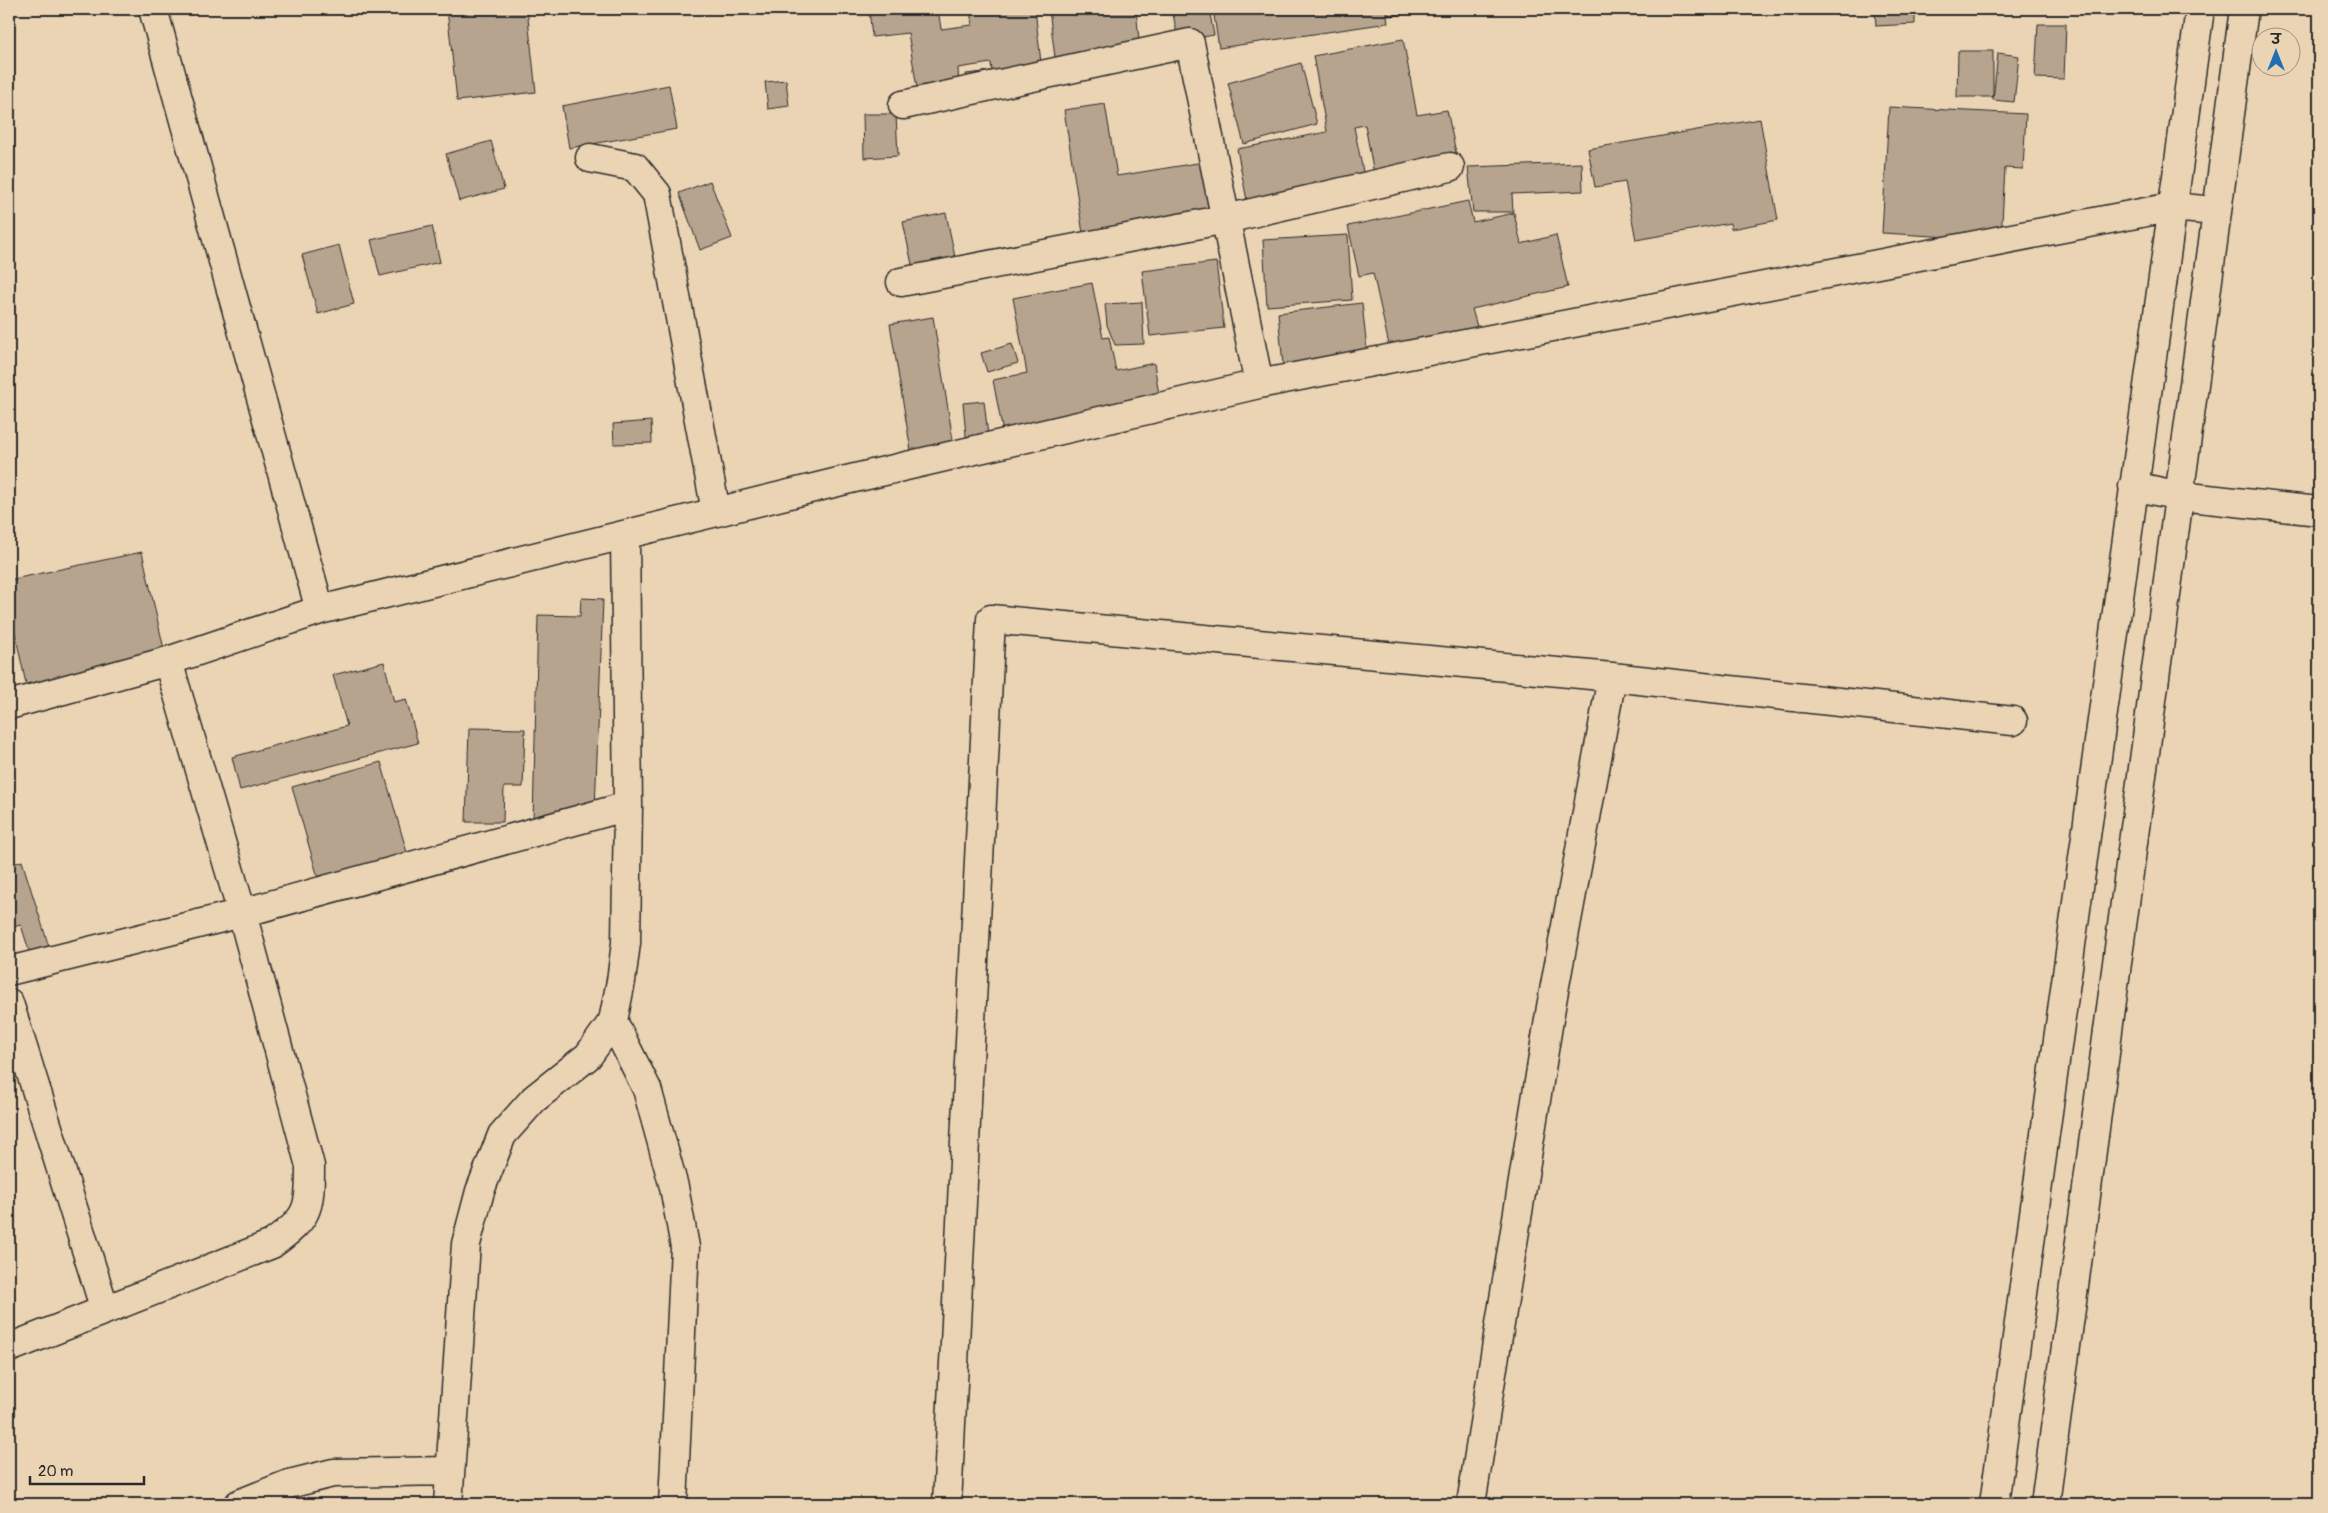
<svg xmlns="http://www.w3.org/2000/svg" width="2328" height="1513" font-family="Pangolin,'Playpen Sans Deva',sans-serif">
<rect width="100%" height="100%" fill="#ebd4b4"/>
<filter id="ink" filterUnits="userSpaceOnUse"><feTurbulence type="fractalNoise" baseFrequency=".02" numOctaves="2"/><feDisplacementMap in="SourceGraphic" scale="10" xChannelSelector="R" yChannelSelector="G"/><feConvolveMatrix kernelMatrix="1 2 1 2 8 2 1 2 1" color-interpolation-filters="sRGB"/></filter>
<g filter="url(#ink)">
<!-- building -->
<path fill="#b6a48e" stroke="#2b2b2b" d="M 447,9 L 527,9 L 536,92 L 457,101 Z
M 869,9 L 938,9 L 941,29 L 972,25 L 970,9 L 1035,9 L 1042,72 L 967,87 L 966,74 L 992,71 L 991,63 L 958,68 L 959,89 L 919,100 L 908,33 L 872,37 Z
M 1049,9 L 1136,9 L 1140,50 L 1056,66 Z
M 1172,9 L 1209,9 L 1214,35 L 1192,39 L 1179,44 Z
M 1213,9 L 1386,9 L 1388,23 L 1219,48 Z
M 1387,9 L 1419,9 L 1419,13 L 1388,16 Z
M 1875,9 L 1915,9 L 1915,24 L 1876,26 Z
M 2038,24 L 2066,24 L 2064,79 L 2035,78 Z
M 1403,39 L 1417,115 L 1447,110 L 1458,162 L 1375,179 L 1365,125 L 1354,127 L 1365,181 L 1248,206 L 1237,149 L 1327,132 L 1313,56 Z
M 1958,51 L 1993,51 L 1993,97 L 1957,97 Z
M 1998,53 L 2019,56 L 2014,102 L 1993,100 Z
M 1301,63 L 1317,124 L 1244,144 L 1228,83 Z
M 786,80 L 789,106 L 768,109 L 765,82 Z
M 669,85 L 677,129 L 569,148 L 562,106 Z
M 1105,104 L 1117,176 L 1210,161 L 1219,215 L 1084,240 L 1064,110 Z
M 1889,107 L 2026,114 L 2023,169 L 2005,168 L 2001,240 L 1882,233 Z
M 863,114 L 896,114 L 898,156 L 864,158 Z
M 1760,119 L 1778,220 L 1731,229 L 1730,223 L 1636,240 L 1625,182 L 1595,187 L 1588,149 Z
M 491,141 L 504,189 L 459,201 L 446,154 Z
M 1582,163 L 1583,191 L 1512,194 L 1513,212 L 1473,212 L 1468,167 Z
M 710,181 L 732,238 L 700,250 L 679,193 Z
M 1468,201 L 1473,222 L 1514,213 L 1521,244 L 1556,235 L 1568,287 L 1472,309 L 1480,337 L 1391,354 L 1373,273 L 1359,276 L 1348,226 Z
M 946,213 L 957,267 L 914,274 L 903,222 Z
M 432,226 L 440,262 L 380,276 L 371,240 Z
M 1348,235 L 1352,300 L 1267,306 L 1263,240 Z
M 339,245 L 354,304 L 318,314 L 302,255 Z
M 1216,262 L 1224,328 L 1150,336 L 1142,271 Z
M 1092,283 L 1103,338 L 1109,337 L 1116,371 L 1154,363 L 1160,401 L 1004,438 L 993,380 L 1027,373 L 1013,298 Z
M 1142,302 L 1144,344 L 1115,345 L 1107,325 L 1105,304 Z
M 1362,303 L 1368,360 L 1284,376 L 1278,313 Z
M 933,317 L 955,452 L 913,463 L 890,324 Z
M 1012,344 L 1018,363 L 987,372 L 981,353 Z
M 984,401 L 989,444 L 967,446 L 963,403 Z
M 651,421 L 652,443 L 614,444 L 613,424 Z
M 142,552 L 166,658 L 120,664 L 26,684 L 9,605 L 9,580 Z
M 581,598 L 603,599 L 595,809 L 533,821 L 538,615 L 580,616 Z
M 384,662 L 394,702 L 406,699 L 418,743 L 240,790 L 232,757 L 347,726 L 333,675 Z
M 469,728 L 525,729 L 523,787 L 504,787 L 503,822 L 466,822 Z
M 381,762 L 408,856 L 319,881 L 292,787 Z
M 22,861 L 50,950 L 31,957 L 21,925 L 9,928 L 9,865 Z"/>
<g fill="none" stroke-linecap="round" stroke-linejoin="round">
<defs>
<path id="minor" d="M 153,9 L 320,610 L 842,481 L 1259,384 L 2172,207 L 2215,211
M 903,105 L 1190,43 L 1259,384
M 590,158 L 635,167 L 657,194 L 716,512
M 901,282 L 1226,219 L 1450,167
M 2133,486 L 2180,496 L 2319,511
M 9,705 L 168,661 L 320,610
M 9,971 L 242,913 L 628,806
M 9,1003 L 105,1310
M 613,1021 L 647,1089 L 674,1187 L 685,1247 L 673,1504
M 9,1348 L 272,1244 C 308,1217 310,1212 310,1166 L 242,913 L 168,661
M 239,1504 L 289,1484 L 333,1473 L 450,1471
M 448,1504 L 466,1244 L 480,1191 L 502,1135 L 534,1099 L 588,1056 L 613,1021 L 621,981 L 626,943 L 628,806 L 625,535
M 947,1504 L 991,619 L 1612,677
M 1471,1504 L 1551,1007 L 1612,677 L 2013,721
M 1994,1504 L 2200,9
M 2045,1504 L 2244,9"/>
</defs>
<!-- minor casing -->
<use href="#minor" stroke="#2b2b2b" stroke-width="31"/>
<!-- minor -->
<use href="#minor" stroke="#ebd4b4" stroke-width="28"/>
</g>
</g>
<!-- margin -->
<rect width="2328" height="1513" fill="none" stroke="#ebd4b4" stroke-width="30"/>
<rect x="15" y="15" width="2298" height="1483" fill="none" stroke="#2b2b2b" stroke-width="2" filter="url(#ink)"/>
<!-- north arrow -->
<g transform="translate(2276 52)"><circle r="24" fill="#ebd4b4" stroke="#9e907d"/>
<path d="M0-4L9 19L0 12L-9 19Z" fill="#1f6fb2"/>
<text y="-8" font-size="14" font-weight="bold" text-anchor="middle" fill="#2b2b2b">उ</text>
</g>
<!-- scale -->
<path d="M30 1476v8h114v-8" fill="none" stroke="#2b2b2b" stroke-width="2.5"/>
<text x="38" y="1476" font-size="15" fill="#2b2b2b" stroke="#ebd4b4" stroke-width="4" paint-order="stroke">20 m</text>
</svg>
